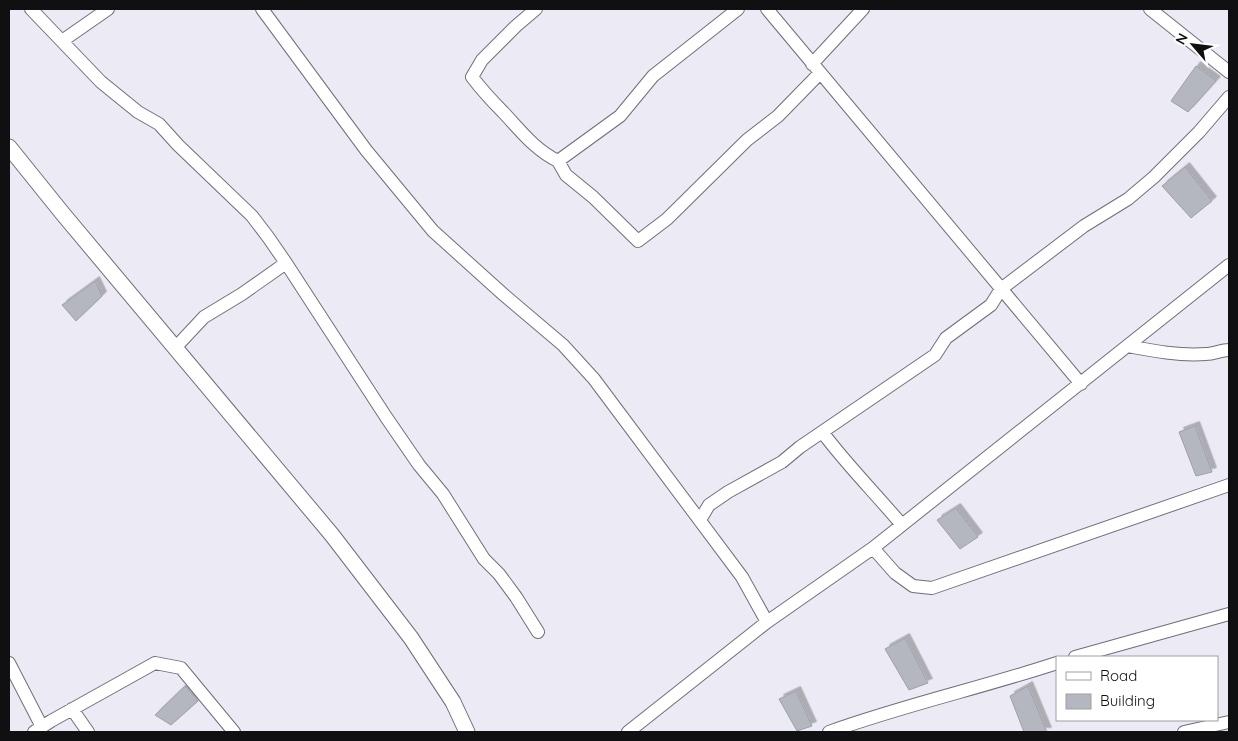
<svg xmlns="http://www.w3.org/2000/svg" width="1238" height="741" font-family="Quicksand,sans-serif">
<defs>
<filter id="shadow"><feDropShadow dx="4.5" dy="-4.5" stdDeviation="0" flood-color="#0004"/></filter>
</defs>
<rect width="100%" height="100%" fill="#eceaf4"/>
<!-- building -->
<path fill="#b4b7c0" stroke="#9da0a9" filter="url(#shadow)" d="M 1196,66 L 1216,81 L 1188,112 L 1171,101 Z
M 1185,167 L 1212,201 L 1191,218 L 1162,186 Z
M 95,281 L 102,296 L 76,321 L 62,305 Z
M 1195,426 L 1212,472 L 1196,476 L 1179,432 Z
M 956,508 L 978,537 L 960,549 L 937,520 Z
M 905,638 L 928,683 L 909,690 L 885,649 Z
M 185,686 L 198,701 L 171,725 L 155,715 Z
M 1028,686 L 1047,732 L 1024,732 L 1010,696 Z
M 796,691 L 812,726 L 797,731 L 779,699 Z"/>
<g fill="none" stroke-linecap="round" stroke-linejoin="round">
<defs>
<path id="minor" d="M 31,9 L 101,82 L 138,112 L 159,124 L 178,145 L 252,216 L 268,237 L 286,263 L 386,417 L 419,465 L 443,494 L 484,559 L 499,574 L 516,597 L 538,632
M 262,9 L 366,150 L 433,231 L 504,295 L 563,345 L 594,379 L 742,577 L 767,622
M 536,9 L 516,26 L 482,60 L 472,77 C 482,90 492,101 503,112 C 521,131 535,150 558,161 L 620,116 L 653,76 L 738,9
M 767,9 L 1081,384
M 1150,9 L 1229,72
M 62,41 L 108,9
M 812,64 L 863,9
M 558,161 L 566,175 L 593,197 L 638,241 L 667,219 L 747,140 L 778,116 L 820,73
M 1128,346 C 1153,351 1180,356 1206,354 C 1214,354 1221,350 1229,350
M 175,348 L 204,317 L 242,294 L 286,263
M 823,433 C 847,465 876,494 902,525
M 700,520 L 709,505 L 728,492 L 782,462 L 800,447 L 935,355 L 946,338 L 991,305 L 1001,289 L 1084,226 L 1128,199 L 1154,177 L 1199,132 L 1229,97
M 873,548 L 895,573 L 913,586 L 932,588 L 1229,485
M 1075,657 L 1229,614
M 9,663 L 42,727
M 72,709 L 88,732
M 34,732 L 51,721 L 155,663 L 181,668 L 234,732
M 628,732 L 767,622 L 873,548 L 1229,265
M 829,732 C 904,705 981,688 1057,663
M 1184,732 L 1229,722"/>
<path id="tertiary" d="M 9,147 L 63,214 L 332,535 L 411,638 L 453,702 L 467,732"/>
</defs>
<!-- minor casing -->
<use href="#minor" stroke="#706e77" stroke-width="14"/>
<!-- tertiary casing -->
<use href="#tertiary" stroke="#706e77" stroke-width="17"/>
<!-- minor -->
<use href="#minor" stroke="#fff" stroke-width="12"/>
<!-- tertiary -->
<use href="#tertiary" stroke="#fff" stroke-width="15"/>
</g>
<!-- border -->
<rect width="1238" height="741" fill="none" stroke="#101013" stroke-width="20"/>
<!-- legend -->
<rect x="1056" y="656" width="162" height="65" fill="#ffffff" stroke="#9f9fa1"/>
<rect x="1066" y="672" width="25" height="8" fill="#ffffff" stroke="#9f9fa1"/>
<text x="1100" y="681" font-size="15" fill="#101013">Road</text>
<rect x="1066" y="694" width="25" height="15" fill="#b4b7c0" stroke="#9f9fa1"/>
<text x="1100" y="706" font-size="15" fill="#101013">Building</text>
<!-- north arrow -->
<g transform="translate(1193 45) rotate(298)" stroke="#ffffff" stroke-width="4" paint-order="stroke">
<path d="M0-4L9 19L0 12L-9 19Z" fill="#101013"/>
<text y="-8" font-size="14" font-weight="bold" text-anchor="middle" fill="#101013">N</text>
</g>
</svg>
